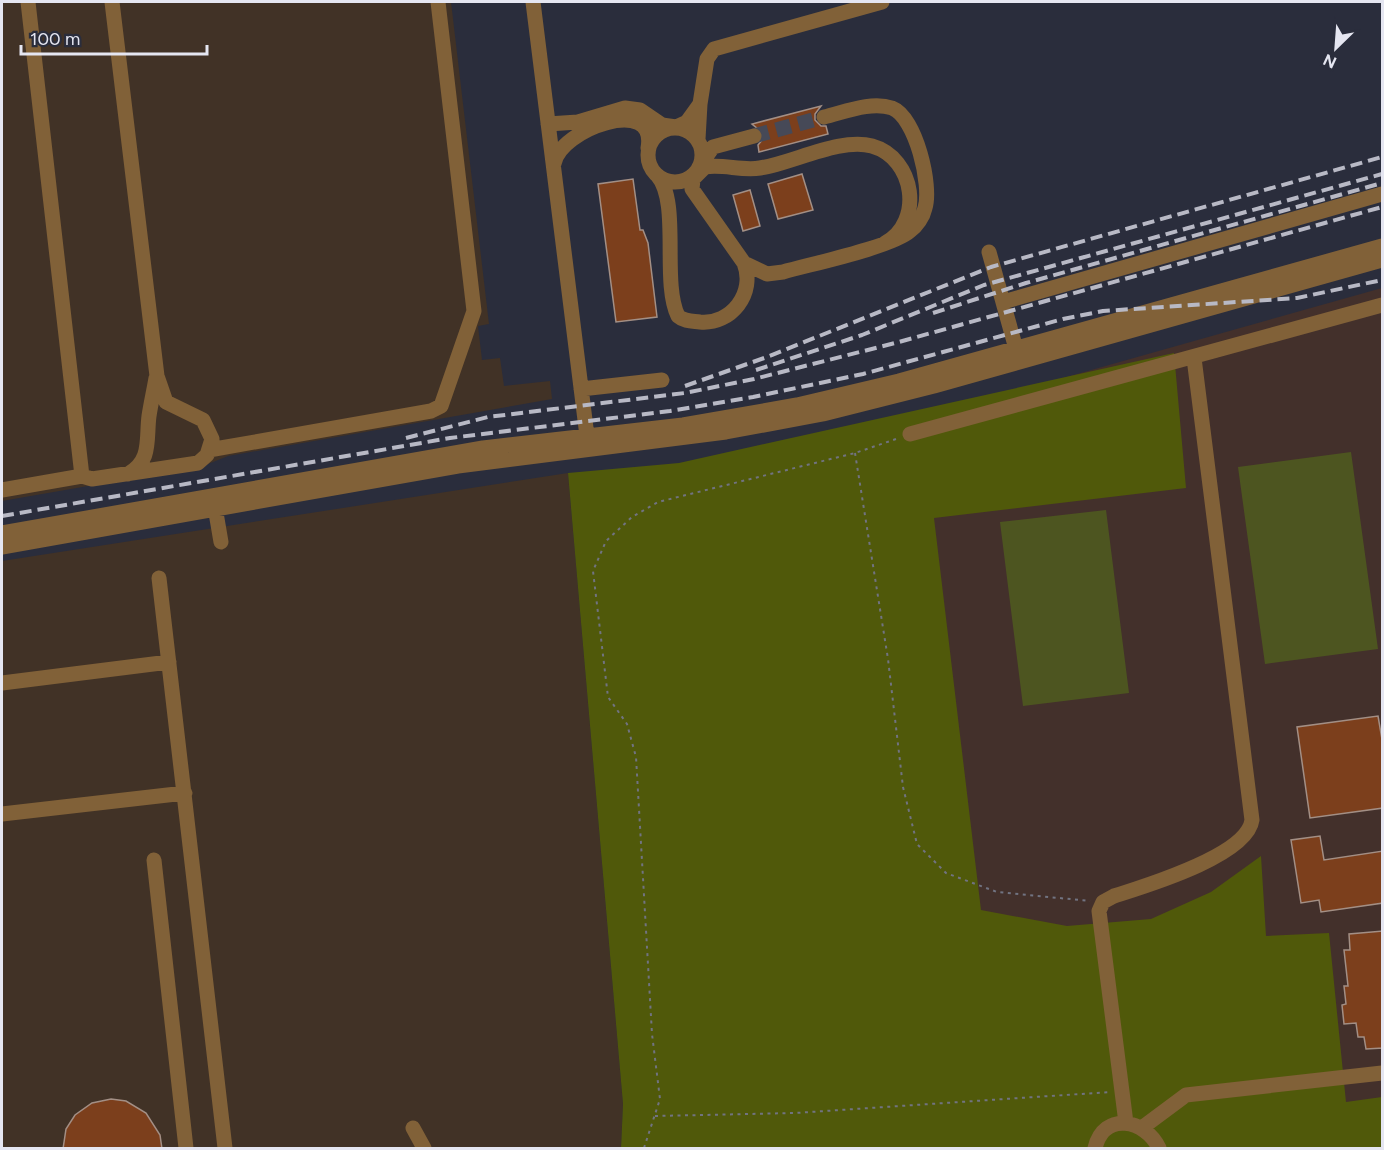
<svg xmlns="http://www.w3.org/2000/svg" width="1384" height="1150" font-family="Figtree,sans-serif">
<rect width="100%" height="100%" fill="#2a2d3c"/>
<!-- industrial -->
<path fill="#413226" d="M 2,2 L 451,2 L 489,324 L 478,326 L 482,360 L 500,358 L 504,386 L 550,381 L 552,399 L 228,456 L 203,466 L 2,501 Z
M 568,473 L 623,1104 L 621,1148 L 2,1148 L 2,561 Z"/>
<!-- education -->
<path fill="#43302b" d="M 1382,288 L 1382,1148 L 634,1148 L 577,515 Z"/>
<!-- green -->
<path fill="#4d5520" d="M 1351,452 L 1378,649 L 1265,664 L 1238,467 Z
M 1106,510 L 1129,693 L 1023,706 L 1000,522 Z"/>
<!-- forest -->
<path fill="#50590a" d="M 1174,353 L 1186,488 L 934,518 L 981,910 L 1067,926 L 1151,919 L 1211,892 L 1261,856 L 1266,936 L 1329,933 L 1346,1102 L 1382,1097 L 1382,1148 L 621,1148 L 623,1104 L 568,473 L 679,463 Z"/>
<!-- building -->
<path fill="#7c3f1c" stroke="#a38f85" stroke-width="1.5" d="M 821,106 L 815,114 L 815,120 L 821,126 L 826,126 L 828,134 L 759,152 L 758,145 L 763,139 L 764,134 L 752,124 Z
M 802,174 L 813,210 L 778,219 L 768,184 Z
M 633,179 L 640,230 L 643,230 L 648,243 L 657,317 L 616,322 L 598,184 Z
M 750,190 L 760,226 L 743,231 L 733,195 Z
M 1378,716 L 1383,745 L 1383,808 L 1310,818 L 1297,727 Z
M 1320,836 L 1324,860 L 1383,851 L 1383,903 L 1321,912 L 1319,900 L 1301,903 L 1291,840 Z
M 1383,931 L 1383,1048 L 1366,1049 L 1364,1037 L 1358,1037 L 1356,1023 L 1344,1024 L 1342,1005 L 1346,1004 L 1344,986 L 1348,986 L 1344,950 L 1350,950 L 1349,934 Z
M 111,1099 L 126,1101 L 146,1113 L 160,1135 L 162,1149 L 63,1149 L 66,1129 L 75,1115 L 92,1103 Z"/>
<g fill="none" stroke-linecap="round" stroke-linejoin="round">
<!-- minor-tunnel -->
<path stroke="#464957" stroke-width="15" stroke-dasharray="15 8" stroke-linecap="butt" d="M 754,136 L 824,117"/>
<!-- path -->
<path stroke="#717381" stroke-width="2" stroke-dasharray="3 4.5" stroke-linecap="butt" d="M 855,453 L 888,659 L 903,787 L 917,844 L 946,873 L 997,892 L 1090,901
M 655,1116 L 795,1113 L 1110,1092
M 644,1148 L 660,1099 L 652,1034 L 636,757 L 627,724 L 608,697 L 593,571 L 606,541 L 632,517 L 658,502 L 855,453 L 899,438"/>
<!-- minor -->
<path stroke="#816138" stroke-width="15" d="M 533,2 L 588,444
M 700,104 L 707,59 L 714,49 L 882,2
M 824,117 C 845,112 871,101 892,108 C 916,117 932,186 925,208 C 923,217 917,226 910,231 C 892,247 811,264 783,272 L 767,274 L 744,263 L 692,189 L 693,179 L 705,167 C 723,164 742,171 760,168 C 793,163 841,137 872,146 C 915,158 924,222 885,243
M 548,124 L 578,122 L 625,108 L 640,110 L 662,125 L 676,127 L 687,122 L 700,104 L 698,139
M648 155a27 27 0 1 1 54 0a27 27 0 1 1-54 0Z
M 554,164 C 559,129 658,94 648,148
M 701,164 L 713,147 L 754,136
M 657,175 C 681,202 661,281 678,316 C 685,322 692,321 700,322 C 731,325 756,293 744,263
M 989,252 L 1018,356
M 1003,302 L 1382,194
M 581,389 L 662,380
M 910,434 L 1382,305
M 209,450 L 431,411 L 441,406 L 474,311 L 438,2
M 128,474 C 152,461 146,439 149,416 C 151,403 154,390 156,378
M 82,476 L 92,479 L 198,463 L 207,455 L 212,439 L 203,420 L 166,402 L 157,376 L 112,2
M 2,490 L 82,476 L 28,2
M 214,501 L 221,542
M 2,533 L 483,448 L 683,425 L 797,405 L 899,381 L 1382,246
M 2,547 L 458,466 L 726,432 L 823,414 L 934,386 L 1382,260
M 159,578 L 225,1148
M 2,683 L 169,662
M 2,814 L 185,793
M 154,860 L 186,1148
M 1126,1123 L 1099,911 L 1103,902 L 1114,896 C 1145,886 1247,856 1252,820 L 1194,358
M 1143,1127 L 1186,1095 L 1382,1073
M 413,1128 L 424,1148
M 1095,1148 C 1104,1111 1145,1119 1159,1148"/>
<!-- rail -->
<path stroke="#b8b9c5" stroke-width="4" stroke-dasharray="12 6" stroke-linecap="butt" d="M 933,313 L 1026,283 L 1382,183
M 756,370 L 862,335 L 984,285 L 1382,174
M 685,386 L 767,357 L 991,267 L 1382,157
M 406,438 L 488,417 L 685,393 L 754,379 L 899,342 L 1382,207
M 2,516 L 450,438 L 670,411 L 753,397 L 863,374 L 1063,319 L 1103,311 L 1297,298 L 1382,280"/>
</g>
<!-- border -->
<rect width="1384" height="1150" fill="none" stroke="#e5e6f1" stroke-width="6"/>
<!-- north arrow -->
<g transform="translate(1336 48) rotate(205)" stroke="#2a2d3c" stroke-width="4.5" paint-order="stroke">
<path d="M0-4.5L10 22L0 15L-10 22Z" fill="#e5e6f1"/>
<text y="-9" font-size="16" font-weight="bold" text-anchor="middle" fill="#e5e6f1">N</text>
</g>
<!-- scale -->
<path d="M21 45v9h186v-9" fill="none" stroke="#e5e6f1" stroke-width="3"/>
<text x="30" y="45" font-size="18" fill="#e5e6f1" stroke="#2a2d3c" stroke-width="4.5" paint-order="stroke">100 m</text>
</svg>
